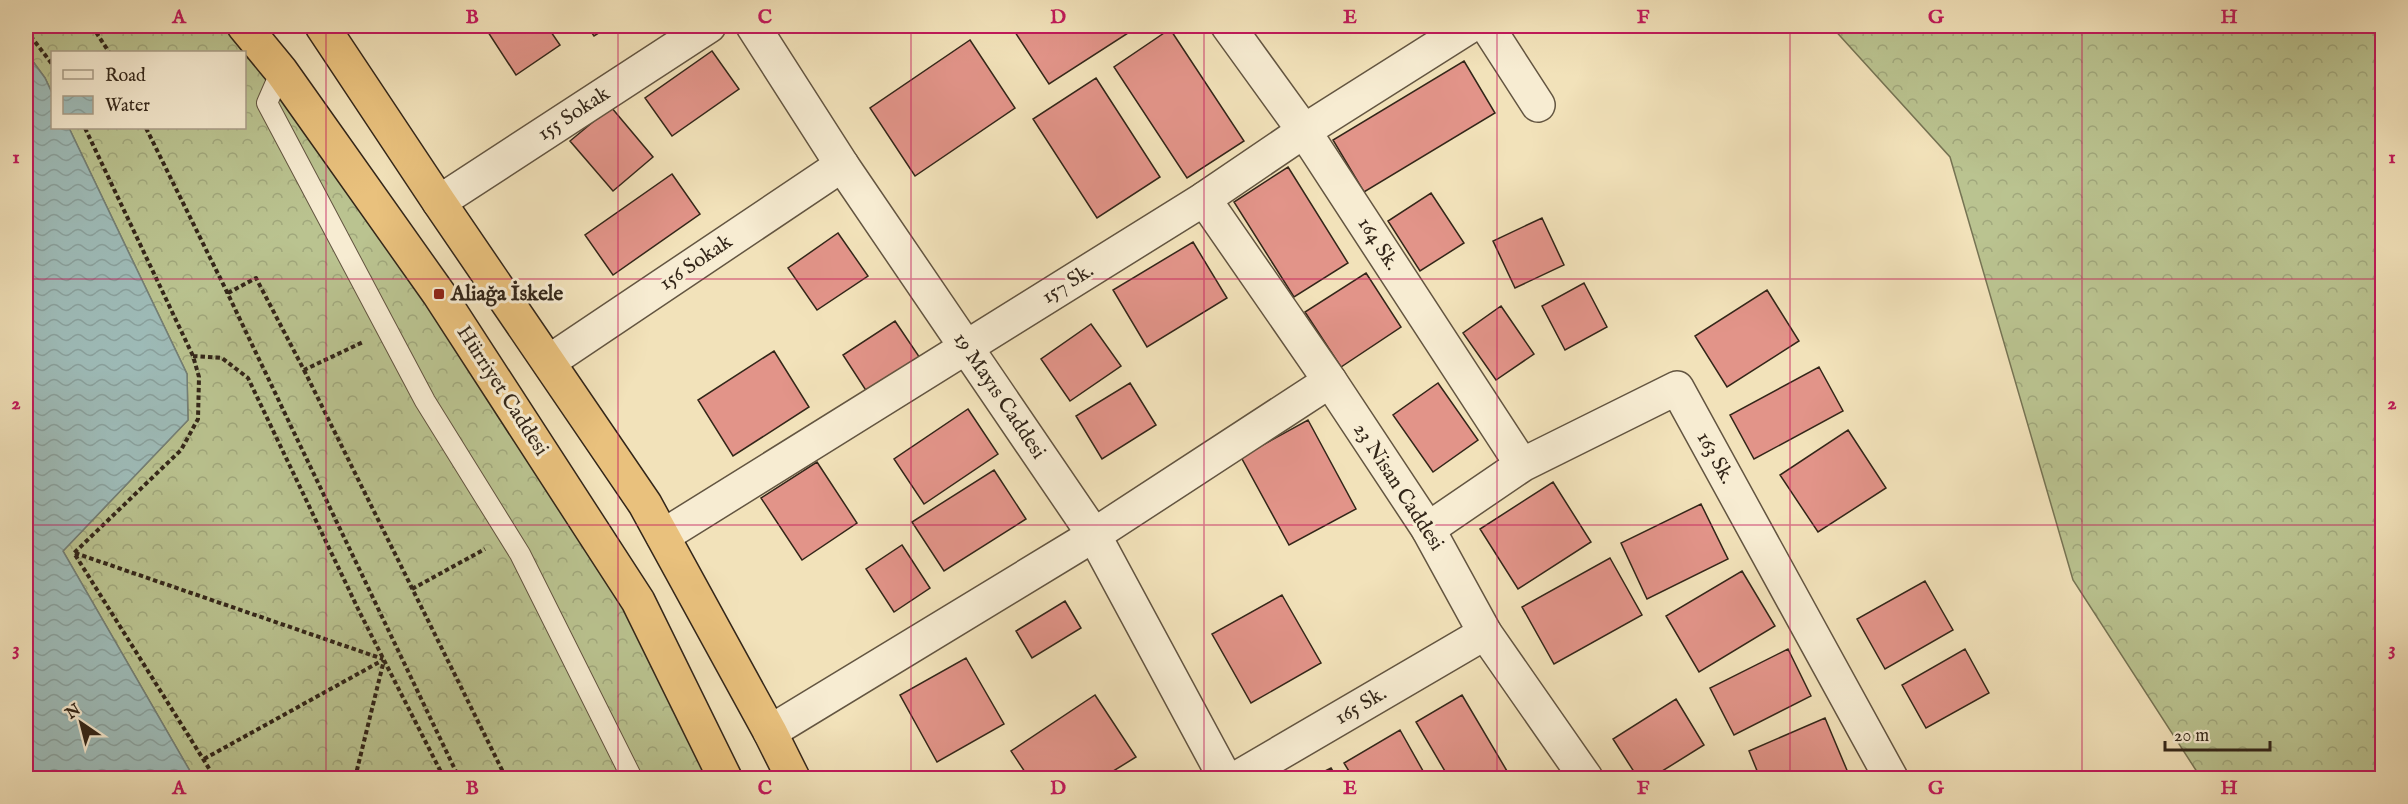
<svg xmlns="http://www.w3.org/2000/svg" width="2408" height="804" font-family="'IM FELL English',serif">
<defs>
<pattern id="forest-crowns" width="20" height="18" patternUnits="userSpaceOnUse" patternTransform="scale(1.5)"><rect width="20" height="18" fill="#bac390"/><path d="M2 6a3 3 0 1 1 6 0M12 15a3 3 0 1 1 6 0" fill="none" stroke="#a0a77c"/></pattern>
<pattern id="water-waves" width="16" height="10" patternUnits="userSpaceOnUse" patternTransform="scale(1.5)"><rect width="16" height="10" fill="#9ebcb9"/><path d="M0 5q4-4 8 0t8 0" fill="none" stroke="#89a19e"/></pattern>
</defs>
<rect width="100%" height="100%" fill="#f2e2ba"/>
<filter id="stains"><feTurbulence type="fractalNoise" baseFrequency=".00333" numOctaves="4"/><feColorMatrix values="0 0 0 0 .2 0 0 0 0 .09 0 0 0 0 .02 0 0 0 .5 -.17"/></filter>
<radialGradient id="worn" r=".72"><stop offset=".6" stop-color="#630" stop-opacity="0"/><stop offset="1" stop-color="#630" stop-opacity=".3"/></radialGradient>
<!-- forest -->
<path fill="url(#forest-crowns)" stroke="#767454" stroke-width="1.5" d="M 26,26 L 244,26 L 439,294 L 725,778 L 194,778 L 63,551 L 188,420 L 187,374 L 69,128 L 244,128 L 244,52 L 52,52 L 52,93 L 45,78 L 26,52 Z
M 1831,26 L 2382,26 L 2382,778 L 2201,778 L 2073,580 L 1950,157 Z"/>
<!-- water -->
<path fill="url(#water-waves)" stroke="#738079" stroke-width="1.5" d="M 26,52 L 45,78 L 52,93 L 52,128 L 69,128 L 187,374 L 188,420 L 63,551 L 194,778 L 26,778 Z"/>
<!-- building -->
<path fill="#e29489" stroke="#332619" stroke-width="1.5" d="M 491,26 L 547,26 L 560,45 L 516,75 L 486,29 Z
M 587,26 L 610,26 L 594,36 Z
M 1011,26 L 1139,26 L 1049,84 Z
M 1170,29 L 1244,141 L 1187,178 L 1114,67 Z
M 970,40 L 1015,108 L 915,176 L 870,108 Z
M 712,51 L 739,89 L 672,136 L 645,98 Z
M 1464,61 L 1495,113 L 1364,192 L 1333,140 Z
M 1096,78 L 1160,177 L 1097,218 L 1033,119 Z
M 611,107 L 653,157 L 613,191 L 570,141 Z
M 1288,167 L 1348,263 L 1294,297 L 1234,202 Z
M 672,174 L 700,214 L 613,275 L 585,235 Z
M 1431,193 L 1464,243 L 1420,271 L 1388,221 Z
M 1542,218 L 1564,265 L 1515,288 L 1493,241 Z
M 838,233 L 868,276 L 817,310 L 788,268 Z
M 1193,242 L 1227,298 L 1147,347 L 1113,290 Z
M 1366,273 L 1401,327 L 1341,367 L 1305,312 Z
M 1584,283 L 1607,327 L 1565,350 L 1542,306 Z
M 1767,290 L 1799,341 L 1727,387 L 1695,336 Z
M 1501,306 L 1534,354 L 1496,380 L 1463,333 Z
M 895,321 L 920,358 L 867,392 L 843,355 Z
M 1091,324 L 1121,366 L 1070,401 L 1041,359 Z
M 774,351 L 809,407 L 733,456 L 698,400 Z
M 1819,367 L 1843,411 L 1754,459 L 1730,415 Z
M 1130,383 L 1156,425 L 1102,459 L 1076,416 Z
M 1438,383 L 1478,440 L 1433,472 L 1393,415 Z
M 968,409 L 998,454 L 924,504 L 894,459 Z
M 1308,420 L 1356,509 L 1289,545 L 1241,457 Z
M 1848,430 L 1886,488 L 1818,532 L 1780,475 Z
M 817,462 L 857,523 L 802,560 L 761,498 Z
M 994,470 L 1026,519 L 944,571 L 912,522 Z
M 1553,482 L 1591,542 L 1518,589 L 1480,529 Z
M 1701,504 L 1728,559 L 1647,599 L 1621,543 Z
M 902,545 L 930,588 L 894,612 L 866,569 Z
M 1610,558 L 1642,615 L 1554,664 L 1522,607 Z
M 1742,571 L 1775,626 L 1699,672 L 1666,616 Z
M 1925,581 L 1953,630 L 1885,669 L 1857,619 Z
M 1282,595 L 1321,663 L 1251,703 L 1212,634 Z
M 1065,601 L 1081,628 L 1032,658 L 1016,631 Z
M 1788,649 L 1811,696 L 1734,735 L 1710,688 Z
M 1965,649 L 1989,693 L 1926,728 L 1902,685 Z
M 966,658 L 1004,724 L 937,762 L 900,695 Z
M 1095,695 L 1136,757 L 1102,778 L 1029,778 L 1011,751 Z
M 1462,695 L 1507,771 L 1494,778 L 1449,778 L 1416,722 Z
M 1676,699 L 1704,745 L 1651,778 L 1638,778 L 1613,739 Z
M 1825,718 L 1849,775 L 1840,778 L 1760,778 L 1749,751 Z
M 1400,730 L 1427,778 L 1353,778 L 1344,763 Z
M 1331,768 L 1337,778 L 1311,778 Z"/>
<g fill="none" stroke-linecap="round" stroke-linejoin="round">
<defs>
<path id="service" d="M 281,71 L 267,103 L 425,401 L 520,554 L 632,778"/>
<path id="minor" d="M 1228,26 L 1304,131 L 1522,465
M 1487,26 L 1538,105
M 439,202 L 709,26
M 550,361 L 842,165
M 1428,529 L 1522,465 L 1677,388 L 1891,778
M 663,536 L 1204,199 L 1304,131 L 1470,26
M 770,732 L 1094,535 L 1330,381
M 1237,778 L 1485,633"/>
<path id="tertiary" d="M 753,26 L 842,165 L 1094,535 L 1225,778
M 1204,199 L 1330,381 L 1428,529 L 1485,633 L 1586,778"/>
<path id="trunk" d="M 244,26 L 281,71 L 439,294 L 638,601 L 725,778
M 322,26 L 439,202 L 645,504 L 770,732 L 793,778"/>
</defs>
<!-- service casing -->
<use href="#service" stroke="#635541" stroke-width="22"/>
<!-- minor casing -->
<use href="#minor" stroke="#635541" stroke-width="36"/>
<!-- tertiary casing -->
<use href="#tertiary" stroke="#635541" stroke-width="36"/>
<!-- trunk casing -->
<use href="#trunk" stroke="#332619" stroke-width="36"/>
<!-- path -->
<path stroke="#332619" stroke-width="4" stroke-dasharray="4.5 3" stroke-linecap="butt" d="M 92,26 L 109,52
M 26,30 L 52,64
M 85,128 L 193,356 L 199,377 L 198,419 L 181,450 L 74,553 L 215,778
M 146,128 L 225,288 L 459,778
M 228,293 L 256,278 L 304,370 L 363,342
M 193,356 L 222,358 L 248,378 L 360,613 L 444,778
M 304,370 L 506,778
M 75,553 L 383,659
M 412,589 L 485,549
M 204,759 L 383,660
M 355,778 L 384,660"/>
<!-- service -->
<use href="#service" stroke="#f7ecd2" stroke-width="20"/>
<!-- minor -->
<use href="#minor" stroke="#f7ecd2" stroke-width="33"/>
<!-- tertiary -->
<use href="#tertiary" stroke="#f7ecd2" stroke-width="33"/>
<!-- trunk -->
<use href="#trunk" stroke="#e9c17d" stroke-width="33"/>
</g>
<!-- grid -->
<path fill="none" stroke="#c2185b" stroke-width="1.5" stroke-opacity="0.55" d="M 326,26 L 326,778M 618,26 L 618,778M 911,26 L 911,778M 1204,26 L 1204,778M 1497,26 L 1497,778M 1790,26 L 1790,778M 2082,26 L 2082,778M 26,279 L 2382,279M 26,525 L 2382,525"/>
<!-- markers -->
<rect fill="#8f2418" stroke="#f7ecd2" stroke-width="2" x="433" y="288" width="12" height="12" rx="3"/>
<g text-anchor="middle" dominant-baseline="central" stroke-width="6" stroke-linejoin="round" paint-order="stroke">
<!-- street labels -->
<g font-size="21" fill="#332619" stroke="#f7ecd2">
<text transform="translate(574 114) rotate(-33)">155 Sokak</text>
<text transform="translate(1378 244) rotate(57)">164 Sk.</text>
<text transform="translate(696 263) rotate(-34)">156 Sokak</text>
<text transform="translate(1068 284) rotate(-32)">157 Sk.</text>
<text transform="translate(502 391) rotate(57)">Hürriyet Caddesi</text>
<text transform="translate(999 396) rotate(56)">19 Mayıs Caddesi</text>
<text transform="translate(1715 458) rotate(61)">163 Sk.</text>
<text transform="translate(1398 487) rotate(57)">23 Nisan Caddesi</text>
<text transform="translate(1361 706) rotate(-30)">165 Sk.</text>
</g>
<!-- poi labels -->
<g font-size="21" font-weight="bold" fill="#332619" stroke="#f7ecd2" text-anchor="start">
<text x="451" y="294">Aliağa İskele</text>
</g>
</g>
<!-- margin -->
<rect width="2408" height="804" fill="none" stroke="#f2e2ba" stroke-width="66"/>
<!-- legend -->
<rect x="51" y="51" width="195" height="78" fill="#f7ecd2" stroke="#a99d88" stroke-width="1.5"/>
<rect x="63" y="70" width="30" height="9" fill="#f7ecd2" stroke="#a99d88" stroke-width="1.5"/>
<text x="105" y="81" font-size="18" fill="#332619">Road</text>
<rect x="63" y="96" width="30" height="18" fill="url(#water-waves)" stroke="#a99d88" stroke-width="1.5"/>
<text x="105" y="111" font-size="18" fill="#332619">Water</text>
<!-- north arrow -->
<g transform="translate(81 723) rotate(325)" stroke="#f7ecd2" stroke-width="4.5" paint-order="stroke">
<path d="M0-4.5L10 22L0 15L-10 22Z" fill="#332619"/>
<text y="-9" font-size="16" font-weight="bold" text-anchor="middle" fill="#332619">N</text>
</g>
<!-- scale -->
<path d="M2165 741v9h105v-9" fill="none" stroke="#332619" stroke-width="3"/>
<text x="2174" y="741" font-size="18" fill="#332619" stroke="#f7ecd2" stroke-width="4.5" paint-order="stroke">20 m</text>
<rect x="33" y="33" width="2342" height="738" fill="none" stroke="#c2185b" stroke-width="2"/>
<g font-size="20" text-anchor="middle" font-weight="bold" fill="#c2185b">
<text x="179" y="23">A</text>
<text x="472" y="23">B</text>
<text x="765" y="23">C</text>
<text x="1058" y="23">D</text>
<text x="1350" y="23">E</text>
<text x="1643" y="23">F</text>
<text x="1936" y="23">G</text>
<text x="2229" y="23">H</text>
<text x="16" y="163">1</text>
<text x="2392" y="163">1</text>
<text x="16" y="409">2</text>
<text x="2392" y="409">2</text>
<text x="16" y="655">3</text>
<text x="2392" y="655">3</text>
<text x="179" y="794">A</text>
<text x="472" y="794">B</text>
<text x="765" y="794">C</text>
<text x="1058" y="794">D</text>
<text x="1350" y="794">E</text>
<text x="1643" y="794">F</text>
<text x="1936" y="794">G</text>
<text x="2229" y="794">H</text>
</g>
<rect width="100%" height="100%" filter="url(#stains)"/>
<rect width="100%" height="100%" fill="url(#worn)"/>
</svg>
